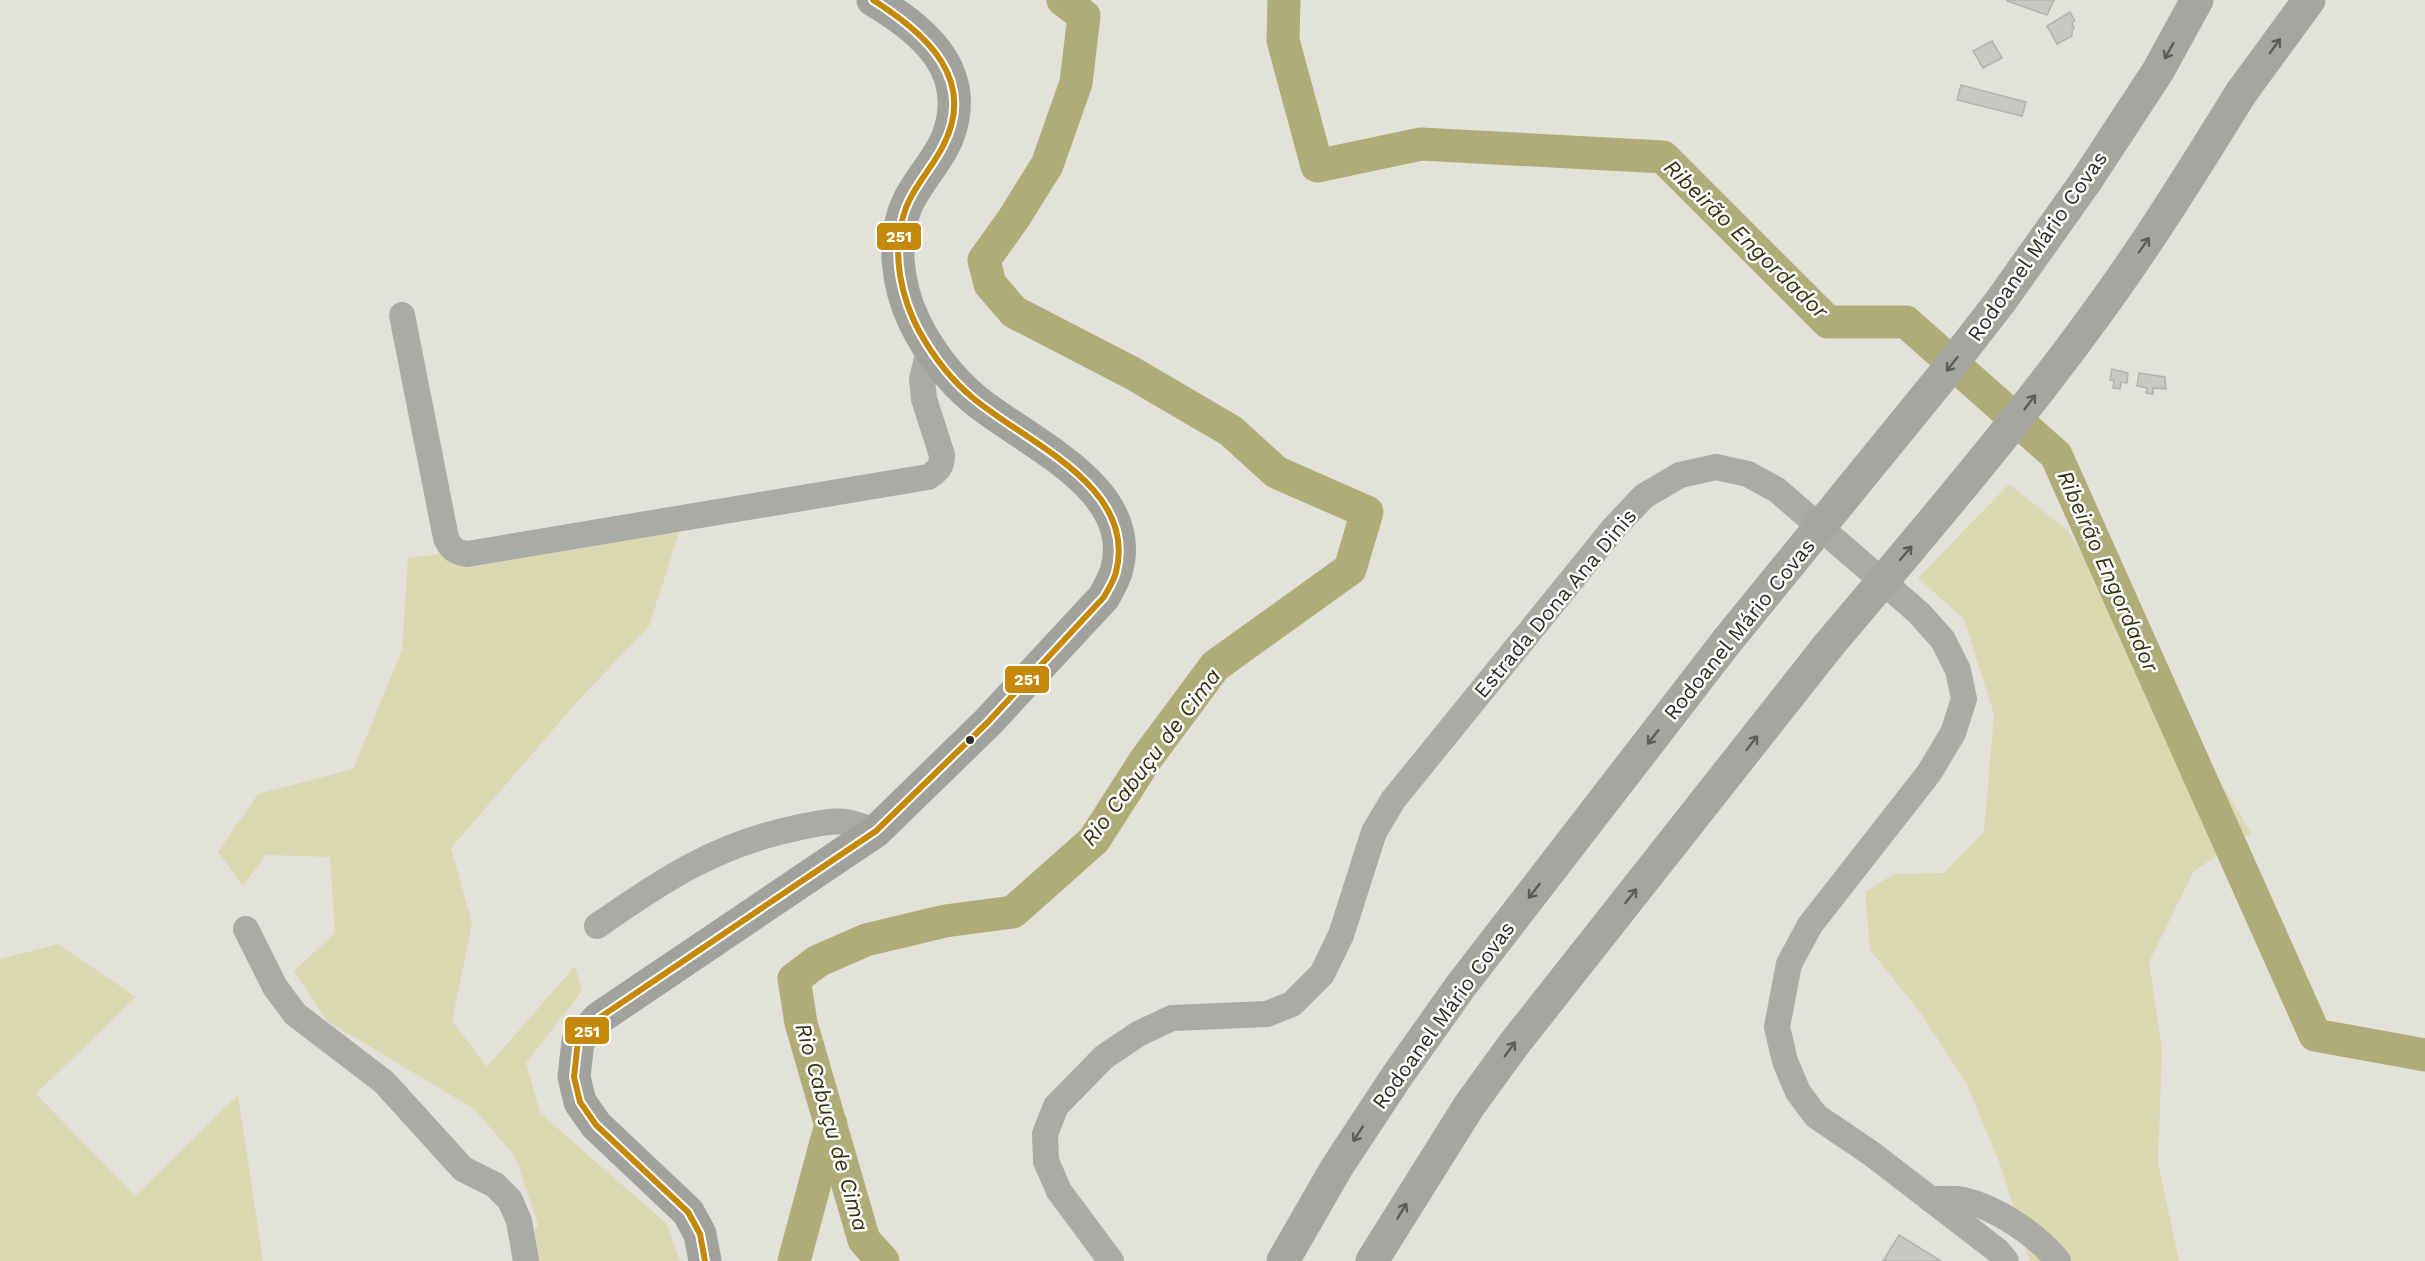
<svg xmlns="http://www.w3.org/2000/svg" width="2425" height="1261" font-family="'Work Sans',sans-serif">
<rect width="100%" height="100%" fill="#e2e2da"/>
<!-- green -->
<path fill="#dbd9b1" d="M 2009,484 L 2068,531 L 2251,833 L 2194,871 L 2149,962 L 2162,1049 L 2158,1162 L 2179,1261 L 2030,1261 L 2001,1167 L 1967,1084 L 1920,1012 L 1870,950 L 1865,892 L 1894,874 L 1944,873 L 1984,832 L 1994,714 L 1964,619 L 1918,578 Z
M 682,524 L 649,626 L 577,702 L 451,848 L 472,924 L 452,1021 L 487,1067 L 575,966 L 582,991 L 526,1063 L 540,1113 L 667,1224 L 680,1261 L 519,1261 L 538,1225 L 515,1156 L 474,1109 L 327,1021 L 294,971 L 335,933 L 330,857 L 266,855 L 243,886 L 218,852 L 258,794 L 353,769 L 402,650 L 408,558 Z
M 58,944 L 136,997 L 36,1094 L 135,1196 L 238,1095 L 263,1261 L 0,1261 L 0,959 Z"/>
<g fill="none" stroke-linecap="round" stroke-linejoin="round">
<!-- river -->
<path stroke="#b0ac77" stroke-width="33" d="M 1284,0 L 1283,40 L 1317,166 L 1421,144 L 1663,157 L 1828,322 L 1906,322 L 2056,455 L 2315,1035 L 2425,1055
M 794,1261 L 831,1124
M 883,1261 L 864,1240 L 801,1023 L 794,979 L 818,961 L 866,940 L 945,921 L 1013,912 L 1094,840 L 1146,759 L 1215,666 L 1350,569 L 1367,512 L 1276,472 L 1231,431 L 1132,373 L 1014,312 L 990,284 L 984,260 L 1014,218 L 1047,165 L 1076,83 L 1084,16 L 1063,0"/>
</g>
<!-- building -->
<path fill="#c8c8c2" stroke="#b3b3ad" stroke-width="1.5" d="M 2054,0 L 2047,15 L 2007,1 L 2007,0 Z
M 2070,12 L 2075,21 L 2072,23 L 2074,28 L 2072,30 L 2072,36 L 2057,44 L 2047,26 Z
M 1992,41 L 2002,58 L 1983,68 L 1973,51 Z
M 1961,85 L 2026,102 L 2022,116 L 1957,100 Z
M 2112,369 L 2128,373 L 2127,383 L 2121,382 L 2120,389 L 2113,388 L 2114,381 L 2110,380 Z
M 2139,373 L 2165,377 L 2166,389 L 2153,388 L 2153,394 L 2146,393 L 2147,388 L 2137,386 Z
M 1899,1235 L 1941,1261 L 1883,1261 Z"/>
<g fill="none" stroke-linecap="round" stroke-linejoin="round">
<!-- minor -->
<path stroke="#aaaaa6" stroke-width="26" d="M 402,315 L 446,538 C 451,549 455,552 467,554 L 928,477 C 938,471 942,466 942,455 L 924,399 L 922,379 L 930,347
M 597,926 C 663,880 715,845 796,828 C 810,825 831,820 846,822 C 856,824 866,828 876,831
M 246,929 L 275,987 L 295,1014 L 384,1082 L 463,1169 L 495,1185 L 510,1200 L 519,1221 L 526,1261
M 1930,1199 C 1941,1199 1953,1198 1963,1200 C 1996,1207 2037,1235 2058,1261
M 1111,1261 L 1059,1191 L 1046,1161 L 1045,1134 L 1056,1106 L 1104,1057 L 1138,1034 L 1172,1018 L 1267,1014 L 1292,1004 L 1322,974 L 1341,935 L 1374,832 L 1393,800 L 1613,529 L 1644,496 L 1680,475 L 1716,467 L 1748,474 L 1777,490 L 1919,613 L 1943,640 L 1958,670 L 1964,699 L 1953,733 L 1929,773 L 1810,925 L 1789,964 L 1777,1027 L 1785,1061 L 1798,1092 L 1816,1116 L 1872,1154 L 1998,1251 L 2006,1261"/>
<!-- major -->
<path stroke="#a1a19e" stroke-width="33" d="M 705,1261 L 700,1234 L 688,1212 L 596,1125 L 580,1102 L 574,1077 L 578,1041 L 599,1018 L 876,831 L 988,722 L 1104,597 C 1108,589 1113,581 1116,572 C 1141,488 1025,442 974,399 C 950,379 927,349 914,321 C 897,285 891,238 908,202 C 919,179 939,160 948,136 C 972,71 924,30 873,0"/>
<!-- highway -->
<path stroke="#a6a6a1" stroke-width="33" d="M 2241,93 L 2309,0
M 2086,181 L 2158,71 L 2197,0
M 1283,1261 L 1337,1167 L 1397,1076 L 1460,987 L 1727,641
M 1372,1261 L 1469,1106 L 1514,1044 L 1828,646"/>
<!-- highway-bridge -->
<path stroke="#a6a6a1" stroke-width="33" d="M 1727,641 L 1941,378 L 2000,302 L 2086,181
M 1828,646 C 1919,538 2011,431 2094,317 C 2147,245 2194,169 2241,93"/>
<defs>
<path id="bus-1" d="M 705,1261 L 700,1234 L 688,1212 L 596,1125 L 580,1102 L 574,1077 L 578,1041 L 599,1018 L 876,831 L 988,722 L 1104,597 C 1108,589 1114,581 1116,572 C 1138,486 1026,443 973,398 C 951,380 933,356 919,331 C 901,297 892,255 903,217 C 910,190 931,170 943,146 C 978,79 925,33 873,0"/>
</defs>
<!-- bus-1 casing -->
<use href="#bus-1" stroke="#fff" stroke-width="10"/>
<!-- bus-1 -->
<use href="#bus-1" stroke="#c4880a" stroke-width="6"/>
</g>
<!-- one-way arrows -->
<defs><path id="oneway-shaft" d="M-6 0H5M1.5-3L5.5 0L1.5 3" fill="none" stroke-width="1.6" stroke-linecap="round" stroke-linejoin="round" transform="scale(1.5)"/></defs>
<g stroke="#5d5d57">
<use href="#oneway-shaft" transform="translate(2275 46) rotate(-54)"/>
<use href="#oneway-shaft" transform="translate(2169 51) rotate(119)"/>
<use href="#oneway-shaft" transform="translate(2144 245) rotate(-55)"/>
<use href="#oneway-shaft" transform="translate(1952 364) rotate(128)"/>
<use href="#oneway-shaft" transform="translate(2030 402) rotate(-53)"/>
<use href="#oneway-shaft" transform="translate(1906 553) rotate(-50)"/>
<use href="#oneway-shaft" transform="translate(1653 737) rotate(128)"/>
<use href="#oneway-shaft" transform="translate(1752 743) rotate(-52)"/>
<use href="#oneway-shaft" transform="translate(1534 891) rotate(128)"/>
<use href="#oneway-shaft" transform="translate(1631 896) rotate(-52)"/>
<use href="#oneway-shaft" transform="translate(1510 1049) rotate(-54)"/>
<use href="#oneway-shaft" transform="translate(1358 1134) rotate(123)"/>
<use href="#oneway-shaft" transform="translate(1402 1211) rotate(-59)"/>
</g>
<!-- markers -->
<circle fill="#2c2c26" stroke="#fff" stroke-width="2" cx="970" cy="740" r="5"/>
<g text-anchor="middle" dominant-baseline="central" stroke-width="5" stroke-linejoin="round" paint-order="stroke">
<!-- street labels -->
<g font-size="21" fill="#2c2c26" stroke="#fff">
<text transform="translate(2037 246) rotate(-55)">Rodoanel Mário Covas</text>
<text transform="translate(1555 603) rotate(-50)">Estrada Dona Ana Dinis</text>
<text transform="translate(1739 629) rotate(-51)">Rodoanel Mário Covas</text>
<text transform="translate(1443 1015) rotate(-54)">Rodoanel Mário Covas</text>
</g>
<!-- water labels -->
<g font-size="22" font-style="italic" fill="#333110" stroke="#fff">
<text transform="translate(1746 239) rotate(44)">Ribeirão Engordador</text>
<text transform="translate(2108 571) rotate(66)">Ribeirão Engordador</text>
<text transform="translate(1151 757) rotate(-53)">Rio Cabuçu de Cima</text>
<text transform="translate(832 1127) rotate(74)">Rio Cabuçu de Cima</text>
</g>
</g>
<g stroke="#fff" stroke-width="2">
<rect x="876" y="222" width="46" height="29" rx="6" fill="#c4880a"/>
<rect x="1004" y="665" width="46" height="29" rx="6" fill="#c4880a"/>
<rect x="564" y="1016" width="46" height="29" rx="6" fill="#c4880a"/>
</g>
<g font-size="16" text-anchor="middle" font-weight="bold" fill="#fff">
<text x="899" y="242">251</text>
<text x="1027" y="685">251</text>
<text x="587" y="1037">251</text>
</g>
</svg>
